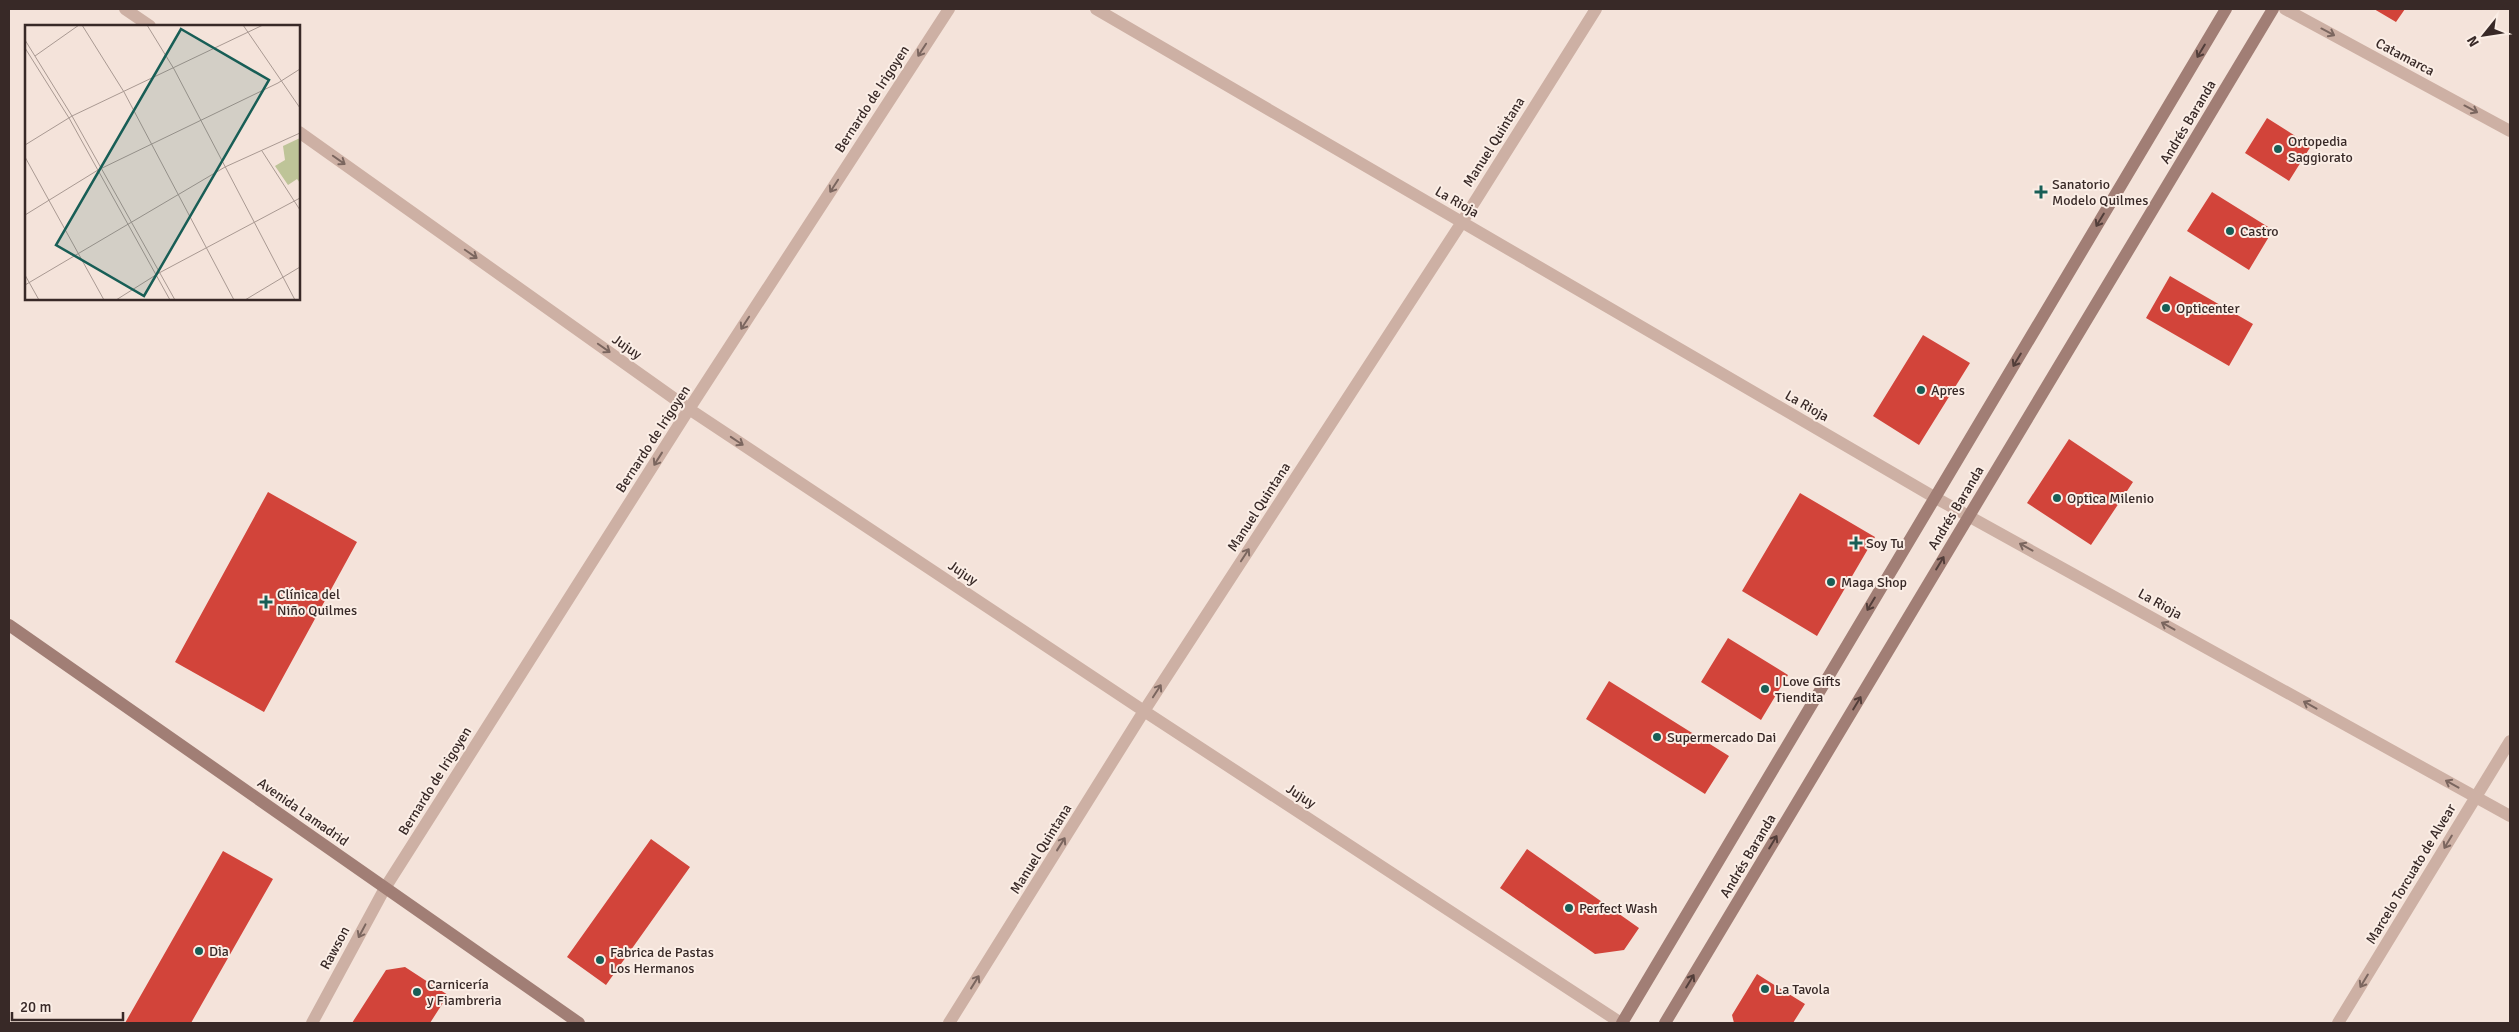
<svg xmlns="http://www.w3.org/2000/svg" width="2519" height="1032" font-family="Signika,sans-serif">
<rect width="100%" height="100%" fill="#f4e3da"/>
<!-- building -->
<path fill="#d2443a" d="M 2374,9 L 2405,9 L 2396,22 Z
M 2267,118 L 2311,146 L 2289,181 L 2245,153 Z
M 2212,192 L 2273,230 L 2249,270 L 2187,231 Z
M 2170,276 L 2253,324 L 2229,366 L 2146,318 Z
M 1923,335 L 1970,363 L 1919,445 L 1873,416 Z
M 2069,439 L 2133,482 L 2091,545 L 2027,503 Z
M 268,492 L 357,542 L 264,712 L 175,662 Z
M 1800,493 L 1875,537 L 1817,636 L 1742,591 Z
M 1728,638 L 1788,675 L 1761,720 L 1701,682 Z
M 1609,681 L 1729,756 L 1705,794 L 1586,719 Z
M 651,839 L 690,867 L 606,985 L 567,957 Z
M 1527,849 L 1639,928 L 1624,950 L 1595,954 L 1500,888 Z
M 223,851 L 273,879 L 191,1023 L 125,1023 Z
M 405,967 L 448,995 L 430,1023 L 352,1023 L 386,970 Z
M 1757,974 L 1805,1004 L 1793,1023 L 1734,1023 L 1732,1015 Z"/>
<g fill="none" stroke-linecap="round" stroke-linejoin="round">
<!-- street -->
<path stroke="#cdb0a4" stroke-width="12" d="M 125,9 L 150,26
M 1096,9 L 1934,497 L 2510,816
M 2285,9 L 2510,131
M 299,132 L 689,409 L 1144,711 L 1621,1023
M 312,1023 L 385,888 L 689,409 L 949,9
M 949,1023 L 1144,711 L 1462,222 L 1596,9
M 2338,1023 L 2510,741"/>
<!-- secondary -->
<path stroke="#a17e75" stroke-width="12" d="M 9,625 L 579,1023
M 1622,1023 L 2226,9
M 1665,1023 L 2273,9"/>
</g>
<!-- one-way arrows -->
<defs><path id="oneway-shaft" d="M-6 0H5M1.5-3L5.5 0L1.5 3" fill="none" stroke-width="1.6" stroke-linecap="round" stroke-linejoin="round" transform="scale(1.25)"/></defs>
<g stroke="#7b665f">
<use href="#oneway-shaft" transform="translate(2328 32) rotate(28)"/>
<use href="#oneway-shaft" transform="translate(922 50) rotate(123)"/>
<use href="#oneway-shaft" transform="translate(2471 109) rotate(28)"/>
<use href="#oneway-shaft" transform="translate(339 160) rotate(35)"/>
<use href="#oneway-shaft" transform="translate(834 186) rotate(123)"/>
<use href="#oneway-shaft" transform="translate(471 254) rotate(35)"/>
<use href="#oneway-shaft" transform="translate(745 323) rotate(123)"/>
<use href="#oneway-shaft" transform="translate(604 348) rotate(35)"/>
<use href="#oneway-shaft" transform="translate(737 441) rotate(34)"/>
<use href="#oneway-shaft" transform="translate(658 459) rotate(122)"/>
<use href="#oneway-shaft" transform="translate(2026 547) rotate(-151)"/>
<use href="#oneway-shaft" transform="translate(1245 555) rotate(-57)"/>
<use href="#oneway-shaft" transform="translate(2168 626) rotate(-151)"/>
<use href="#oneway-shaft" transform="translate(1157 691) rotate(-57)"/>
<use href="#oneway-shaft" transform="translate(2310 705) rotate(-151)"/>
<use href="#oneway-shaft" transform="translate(2452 784) rotate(-151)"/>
<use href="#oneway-shaft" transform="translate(2448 842) rotate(121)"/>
<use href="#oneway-shaft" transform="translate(1061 844) rotate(-58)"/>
<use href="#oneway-shaft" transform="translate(362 931) rotate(118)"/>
<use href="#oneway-shaft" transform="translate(2364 981) rotate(121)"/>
<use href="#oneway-shaft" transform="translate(975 982) rotate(-58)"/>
</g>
<g stroke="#523e3a">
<use href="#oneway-shaft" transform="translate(2201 51) rotate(121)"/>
<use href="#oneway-shaft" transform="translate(2100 220) rotate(121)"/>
<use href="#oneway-shaft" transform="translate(2017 360) rotate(121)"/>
<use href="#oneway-shaft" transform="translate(1940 563) rotate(-59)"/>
<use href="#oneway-shaft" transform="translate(1871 604) rotate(121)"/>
<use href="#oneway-shaft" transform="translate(1857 703) rotate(-59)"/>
<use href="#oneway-shaft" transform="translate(1773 842) rotate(-59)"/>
<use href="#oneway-shaft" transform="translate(1690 981) rotate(-59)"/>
</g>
<!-- markers -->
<g fill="#185e56" stroke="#fbeee6" stroke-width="2">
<circle cx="2278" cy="149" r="5"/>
<path d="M2038.5 184.5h5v5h5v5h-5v5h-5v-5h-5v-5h5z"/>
<circle cx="2230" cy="231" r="5"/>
<circle cx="2166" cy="308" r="5"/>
<circle cx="1921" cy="390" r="5"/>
<circle cx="2057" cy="498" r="5"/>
<path d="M1853.5 535.5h5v5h5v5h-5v5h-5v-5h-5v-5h5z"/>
<circle cx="1831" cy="582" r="5"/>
<path d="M263.5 594.5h5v5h5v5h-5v5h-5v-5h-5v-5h5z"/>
<circle cx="1765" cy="689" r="5"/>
<circle cx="1657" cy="737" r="5"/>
<circle cx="1569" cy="908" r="5"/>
<circle cx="199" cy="951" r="5"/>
<circle cx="600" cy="960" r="5"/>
<circle cx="1765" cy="989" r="5"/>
<circle cx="417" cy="992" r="5"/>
</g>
<g text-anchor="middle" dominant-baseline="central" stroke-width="4" stroke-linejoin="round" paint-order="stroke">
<!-- street labels -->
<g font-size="14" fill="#382927" stroke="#fbeee6">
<text transform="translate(2405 57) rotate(28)">Catamarca</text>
<text transform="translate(872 99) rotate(-57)">Bernardo de Irigoyen</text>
<text transform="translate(2188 122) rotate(-59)">Andrés Baranda</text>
<text transform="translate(1494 142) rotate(-58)">Manuel Quintana</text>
<text transform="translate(1457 202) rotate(30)">La Rioja</text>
<text transform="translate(627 347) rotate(35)">Jujuy</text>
<text transform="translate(1807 406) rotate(30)">La Rioja</text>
<text transform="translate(653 439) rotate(-57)">Bernardo de Irigoyen</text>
<text transform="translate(1259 507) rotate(-57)">Manuel Quintana</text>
<text transform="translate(1956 508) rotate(-59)">Andrés Baranda</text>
<text transform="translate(963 573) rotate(34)">Jujuy</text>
<text transform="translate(2160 604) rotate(29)">La Rioja</text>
<text transform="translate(435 781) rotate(-58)">Bernardo de Irigoyen</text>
<text transform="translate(1301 796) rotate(33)">Jujuy</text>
<text transform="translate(303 812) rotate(35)">Avenida Lamadrid</text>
<text transform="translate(1041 849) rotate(-58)">Manuel Quintana</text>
<text transform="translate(1748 856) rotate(-59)">Andrés Baranda</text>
<text transform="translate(2411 874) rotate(-59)">Marcelo Torcuato de Alvear</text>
<text transform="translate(335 948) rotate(-62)">Rawson</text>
</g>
<!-- poi labels -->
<g font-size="14" fill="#382927" stroke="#fbeee6" text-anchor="start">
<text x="2288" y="141">Ortopedia<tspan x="2288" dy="16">Saggiorato</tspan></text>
<text x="2052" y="184">Sanatorio<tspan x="2052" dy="16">Modelo Quilmes</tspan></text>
<text x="2240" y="231">Castro</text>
<text x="2176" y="308">Opticenter</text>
<text x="1931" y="390">Apres</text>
<text x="2067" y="498">Optica Milenio</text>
<text x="1866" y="543">Soy Tu</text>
<text x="1841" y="582">Maga Shop</text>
<text x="277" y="594">Clínica del<tspan x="277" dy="16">Niño Quilmes</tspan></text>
<text x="1775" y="681">I Love Gifts<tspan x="1775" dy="16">Tiendita</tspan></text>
<text x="1667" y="737">Supermercado Dai</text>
<text x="1579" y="908">Perfect Wash</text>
<text x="209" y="951">Dia</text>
<text x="610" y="952">Fabrica de Pastas<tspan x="610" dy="16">Los Hermanos</tspan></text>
<text x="427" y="984">Carnicería<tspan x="427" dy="16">y Fiambreria</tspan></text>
<text x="1775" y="989">La Tavola</text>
</g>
</g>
<!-- overview -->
<g transform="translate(25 25)">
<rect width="275" height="275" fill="#f4e3da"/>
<path d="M 275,113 L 275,158 L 272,154 L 263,160 L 250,141 L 260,135 L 258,121 Z" fill="#bec498"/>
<path fill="none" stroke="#a99992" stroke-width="1" d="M 57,0 L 99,67 L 209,275M 122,0 L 149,44 L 270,275M 218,0 L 275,83M 0,15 L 47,91 L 150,275M 0,23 L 44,93 L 145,275M 10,31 L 54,0M 0,120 L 47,91 L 238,0M 237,126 L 275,185M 0,132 L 79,275M 0,190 L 73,145 L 253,58 L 275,44M 0,250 L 14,275M 0,260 L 200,142 L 275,108M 91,275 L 134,248 L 275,173M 220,275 L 275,242"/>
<path fill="#185e56" fill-opacity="0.15" stroke="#185e56" stroke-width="2.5" d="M 156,4 L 244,55 L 119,271 L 31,220 Z"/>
<rect width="275" height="275" fill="none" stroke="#382927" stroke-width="2.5"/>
</g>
<!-- border -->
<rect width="2519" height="1032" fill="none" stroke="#382927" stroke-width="20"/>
<!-- north arrow -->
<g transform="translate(2484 35) rotate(240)" stroke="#fbeee6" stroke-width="4" paint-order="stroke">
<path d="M0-4L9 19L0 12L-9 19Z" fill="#382927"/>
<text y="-8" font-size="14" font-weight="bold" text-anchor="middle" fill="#382927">N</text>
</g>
<!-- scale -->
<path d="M12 1012v8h111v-8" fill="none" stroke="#382927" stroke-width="2.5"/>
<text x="20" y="1012" font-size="15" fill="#382927" stroke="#fbeee6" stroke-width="4" paint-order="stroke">20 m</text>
</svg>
